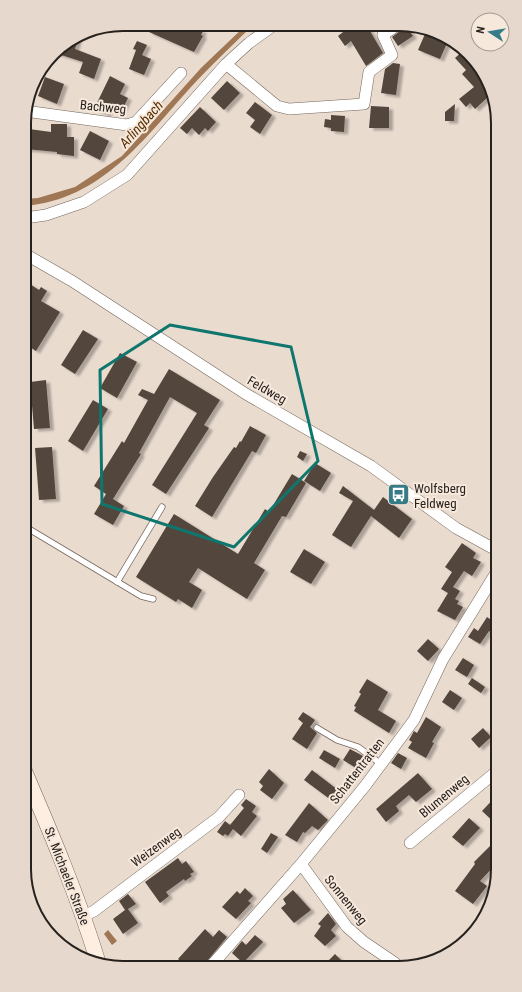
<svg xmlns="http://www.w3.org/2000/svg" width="522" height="992" font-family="'Roboto Condensed',sans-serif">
<defs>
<filter id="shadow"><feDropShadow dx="4" dy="2.5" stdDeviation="1" flood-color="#0004"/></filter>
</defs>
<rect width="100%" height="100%" fill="#eadbcf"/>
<!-- water -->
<path fill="#9f7754" d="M 246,25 L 253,25 C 232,46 210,66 191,87 C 143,140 102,199 25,206 L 25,199 L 38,198 L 75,187 L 122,156 L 201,68 Z
M 108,930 L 117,941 L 112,945 L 104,934 Z"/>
<!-- building -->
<path fill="#52463c" filter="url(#shadow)" d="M 136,24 L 172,24 L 190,32 L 192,27 L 203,31 L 201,35 L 203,36 L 194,52 L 149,32 L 150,30 Z
M 352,25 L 367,26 L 383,53 L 366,66 L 351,41 L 345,46 L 338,36 Z
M 403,26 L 406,26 L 413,36 L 398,46 L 392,37 L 400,31 Z
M 425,34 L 447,43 L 440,59 L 418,50 Z
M 79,35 L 75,49 L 101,59 L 94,79 L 79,73 L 83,62 L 55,53 L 58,49 Z
M 137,41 L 147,45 L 142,55 L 151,59 L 144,75 L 129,69 L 136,50 L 133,49 Z
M 465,49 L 493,91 L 493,102 L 488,97 L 475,109 L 470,103 L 466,107 L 459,99 L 474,87 L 462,74 L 466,70 L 455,58 Z
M 393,63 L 400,64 L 396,95 L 381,93 L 385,69 Z
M 110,76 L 125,84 L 120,94 L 128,98 L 122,110 L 111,105 L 107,114 L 94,109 Z
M 45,77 L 64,84 L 57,104 L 38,96 Z
M 227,81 L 240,93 L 224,110 L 211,98 Z
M 255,102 L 272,115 L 260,134 L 250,127 L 255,120 L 246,113 Z
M 455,104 L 454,121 L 445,121 L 445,112 Z
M 371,106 L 389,107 L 389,128 L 369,128 Z
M 200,107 L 216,122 L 208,131 L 205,128 L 199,135 L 192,128 L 187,134 L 180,128 Z
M 331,115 L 345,116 L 344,132 L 331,131 L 331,128 L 324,127 L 325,119 L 331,120 Z
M 51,124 L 67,124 L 67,137 L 74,137 L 74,156 L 57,154 L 57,152 L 26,149 L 29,129 L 51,132 Z
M 90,131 L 109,141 L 100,160 L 80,150 Z
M 25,281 L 39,290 L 41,287 L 47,291 L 41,301 L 60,312 L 36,351 L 25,344 Z
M 83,330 L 98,339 L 75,374 L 61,365 Z
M 120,353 L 137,362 L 117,398 L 100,388 Z
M 169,369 L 220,400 L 204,425 L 209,428 L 166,494 L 152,485 L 197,413 L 170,397 L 139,453 L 141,454 L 113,499 L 124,506 L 113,525 L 94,514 L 106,494 L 94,486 L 122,441 L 124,443 L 148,400 L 138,395 L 142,389 L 154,394 Z
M 46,380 L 50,428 L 34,429 L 30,382 Z
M 93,400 L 108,409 L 83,451 L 68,441 Z
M 250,426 L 266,435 L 256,453 L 252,451 L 212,517 L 195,506 L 213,477 L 234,447 L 236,448 L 240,441 L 241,442 Z
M 52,447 L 56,499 L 39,500 L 35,448 Z
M 300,451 L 307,454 L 303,461 L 297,457 Z
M 315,463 L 331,473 L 320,491 L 304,481 Z
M 292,474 L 306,483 L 286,517 L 282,516 L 254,563 L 265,570 L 247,599 L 198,568 L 189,582 L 202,590 L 192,608 L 178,599 L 176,602 L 136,577 L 174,514 L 238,554 L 265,509 L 269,512 Z
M 343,486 L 374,510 L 383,497 L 412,519 L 399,538 L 371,516 L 351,547 L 332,535 L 353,501 L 339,493 Z
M 462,543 L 476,553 L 473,558 L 481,562 L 472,576 L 464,571 L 453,587 L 460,591 L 455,599 L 459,601 L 457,604 L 463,607 L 455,620 L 437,611 L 448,593 L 441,589 L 452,572 L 445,567 Z
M 304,549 L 325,562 L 311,584 L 290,572 Z
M 487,617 L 496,623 L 496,635 L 489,631 L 480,644 L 468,637 L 474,628 L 478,631 Z
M 428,639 L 439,649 L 428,661 L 417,651 Z
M 463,658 L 474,665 L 467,677 L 455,670 Z
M 472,678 L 485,687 L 481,693 L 468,684 Z
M 367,679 L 388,692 L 378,710 L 396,721 L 389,733 L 354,711 L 356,707 L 354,706 L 361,694 L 359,692 Z
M 450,690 L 462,698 L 454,710 L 442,702 Z
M 303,712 L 315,720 L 310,727 L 317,733 L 307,749 L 292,739 L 303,723 L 298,719 Z
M 426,717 L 441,727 L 432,742 L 434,743 L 426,758 L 408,748 L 412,742 L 409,740 L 414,731 L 417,733 Z
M 483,728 L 491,737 L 479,748 L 471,739 Z
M 350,749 L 363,756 L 356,768 L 343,760 Z
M 324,750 L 340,759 L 335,768 L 319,758 Z
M 398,753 L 407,758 L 401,769 L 391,763 Z
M 269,769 L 284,783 L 272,799 L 260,790 L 263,786 L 259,782 Z
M 312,770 L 338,790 L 331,800 L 304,780 Z
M 418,773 L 432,789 L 416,802 L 409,795 L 396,806 L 399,811 L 386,822 L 376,809 Z
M 497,795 L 497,825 L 482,811 Z
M 246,799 L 256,806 L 252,812 L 257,816 L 241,836 L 233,829 L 228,836 L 225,834 L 223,836 L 217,832 L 225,821 L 230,825 L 244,808 L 241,805 Z
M 309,803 L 328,820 L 318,830 L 312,826 L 305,833 L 303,832 L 297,842 L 285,835 Z
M 469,818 L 480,828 L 463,846 L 452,837 Z
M 271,833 L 278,837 L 267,853 L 261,849 Z
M 498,838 L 498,862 L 480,881 L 487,886 L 473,904 L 455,891 L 475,864 L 474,862 Z
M 178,858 L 182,864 L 186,861 L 194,872 L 190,874 L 192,876 L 185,881 L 184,879 L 166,892 L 169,896 L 160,903 L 145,882 Z
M 245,888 L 253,896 L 248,901 L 251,903 L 236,919 L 222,907 L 237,891 L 240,894 Z
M 293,890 L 311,910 L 294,923 L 281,908 L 286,904 L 283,899 Z
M 128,894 L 136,904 L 128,909 L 138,923 L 123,934 L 113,919 L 125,910 L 119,901 Z
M 328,913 L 336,924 L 331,930 L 336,936 L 325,946 L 314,936 L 321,926 L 318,924 Z
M 205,929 L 213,937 L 219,930 L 227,937 L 203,966 L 186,966 L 178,959 Z
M 255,935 L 263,942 L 243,963 L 232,953 L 242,941 L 246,945 Z
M 335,954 L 345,964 L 325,964 Z"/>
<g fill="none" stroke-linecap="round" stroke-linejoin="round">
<defs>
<path id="lane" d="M 24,526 L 141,596 L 153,599
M 117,582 L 162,507
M 317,728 L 337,740 L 358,747 L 381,764"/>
<path id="street" d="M 226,64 L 277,106 L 289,109 L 364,104 L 369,72 L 392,55 L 383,35 L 396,26
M 25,111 L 127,125 L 136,122 L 181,73
M 25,218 L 46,215 L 84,202 L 127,175 L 226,64 L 249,43 L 274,25
M 25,254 L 72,281 L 246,394 L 371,466 L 456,528 L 496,550
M 410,843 L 497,771
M 301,864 L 347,927 L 364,942 L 395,963
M 84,916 L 94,911 L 219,817 L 239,795
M 211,966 L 301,864 L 365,786 L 414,720 L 443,659 L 496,573"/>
<path id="secondary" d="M 24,770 C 51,833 78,896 98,962"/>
</defs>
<!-- lane casing -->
<use href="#lane" stroke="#73665b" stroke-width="7"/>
<!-- street casing -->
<use href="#street" stroke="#73665b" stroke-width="12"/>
<!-- secondary casing -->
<use href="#secondary" stroke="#73665b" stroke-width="16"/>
<!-- lane -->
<use href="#lane" stroke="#fff" stroke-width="5.5"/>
<!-- street -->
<use href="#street" stroke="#fff" stroke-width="11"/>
<!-- secondary -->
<use href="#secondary" stroke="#fdeee1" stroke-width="15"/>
</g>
<!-- marked area -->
<path fill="none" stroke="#0f766e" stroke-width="3" stroke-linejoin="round" d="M 170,325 L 291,347 L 318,461 L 234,547 L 102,504 L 100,370 Z"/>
<!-- icons -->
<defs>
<symbol id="bus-square" viewBox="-11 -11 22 22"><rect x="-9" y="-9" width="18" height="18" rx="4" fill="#357b88" stroke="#f7e8dc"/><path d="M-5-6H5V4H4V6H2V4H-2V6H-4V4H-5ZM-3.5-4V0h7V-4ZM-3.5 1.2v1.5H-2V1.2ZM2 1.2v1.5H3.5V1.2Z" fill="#fff"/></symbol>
</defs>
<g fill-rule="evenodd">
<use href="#bus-square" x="386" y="482" width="25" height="25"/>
</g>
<g text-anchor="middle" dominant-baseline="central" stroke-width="4" stroke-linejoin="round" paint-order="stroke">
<!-- street labels -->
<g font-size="13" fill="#27221e" stroke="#f7e8dc">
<text transform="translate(103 107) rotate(6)">Bachweg</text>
<text transform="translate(267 390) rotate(30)">Feldweg</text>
<text transform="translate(357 771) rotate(-52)">Schattentratten</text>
<text transform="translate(444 796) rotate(-40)">Blumenweg</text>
<text transform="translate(156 847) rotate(-36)">Weizenweg</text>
<text transform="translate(67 876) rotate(69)">St. Michaeler Straße</text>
<text transform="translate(346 900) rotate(51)">Sonnenweg</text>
</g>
<!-- poi labels -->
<g font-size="13" fill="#27221e" stroke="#f7e8dc" text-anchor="start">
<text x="414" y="488">Wolfsberg<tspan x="414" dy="15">Feldweg</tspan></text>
</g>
<!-- water labels -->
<g font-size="14" font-style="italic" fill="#562e00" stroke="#f7e8dc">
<text transform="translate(141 124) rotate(-48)">Arlingbach</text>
</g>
</g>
<!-- crop -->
<path d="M0 0H522V992H0ZM123 31H399A92 92 0 0 1 491 123V869A92 92 0 0 1 399 961H123A92 92 0 0 1 31 869V123A92 92 0 0 1 123 31Z" fill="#e6d8cd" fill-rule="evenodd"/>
<path fill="none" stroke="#27221e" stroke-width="2" d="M123 31H399A92 92 0 0 1 491 123V869A92 92 0 0 1 399 961H123A92 92 0 0 1 31 869V123A92 92 0 0 1 123 31Z"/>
<!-- north arrow -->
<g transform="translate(490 32) rotate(282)"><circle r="19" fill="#f7e8dc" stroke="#a49990"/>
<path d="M0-3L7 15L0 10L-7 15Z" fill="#357b88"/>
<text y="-6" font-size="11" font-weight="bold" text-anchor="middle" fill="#27221e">N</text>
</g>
</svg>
